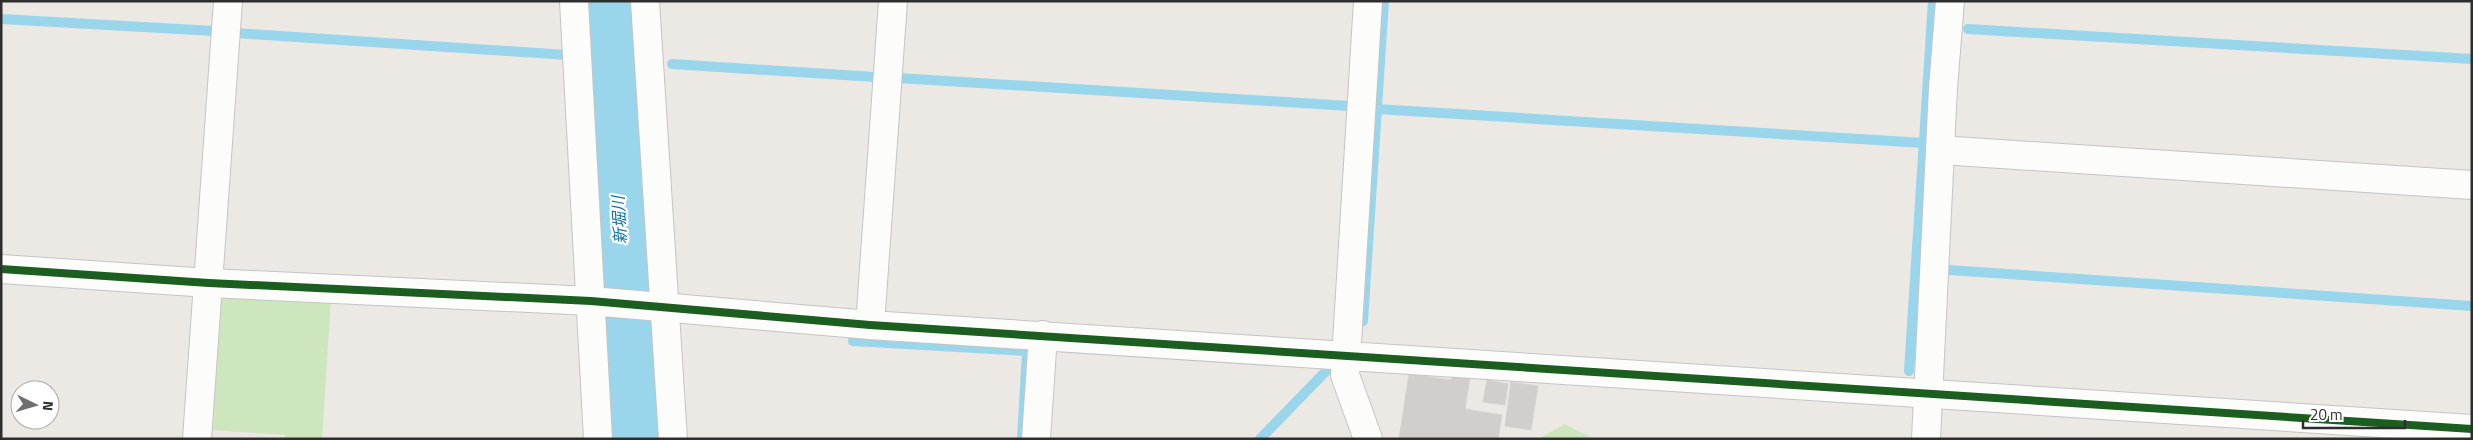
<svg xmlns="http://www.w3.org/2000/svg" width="2473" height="440" font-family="'Titillium Web','Noto Sans JP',sans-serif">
<rect width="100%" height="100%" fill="#ece8e4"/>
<!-- green -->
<path fill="#cee6be" d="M 232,293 L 331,299 L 322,439 L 285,439 L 285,435 L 210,430 L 218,303 Z
M 1565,424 L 1594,439 L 1538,439 Z"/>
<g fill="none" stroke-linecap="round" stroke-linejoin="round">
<!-- stream -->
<path stroke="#99d6ec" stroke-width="10" d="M 1,19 L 214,31
M 1968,29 L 2472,59
M 235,33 L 567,55
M 611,61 L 628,62
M 672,64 L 875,77
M 898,78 L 1349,106
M 1377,109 L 1924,143
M 1949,270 L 2472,306
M 1363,321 L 1384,1
M 854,334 L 853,341 L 1027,351 L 1022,439
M 1909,371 L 1933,1
M 1260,439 L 1329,368"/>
<!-- river -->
<path stroke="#99d6ec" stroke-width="61" d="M 608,1 L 630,439"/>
</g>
<!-- building -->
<path fill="#d1cecb" stroke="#d7d4d0" d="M 1409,374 L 1451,380 L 1452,375 L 1470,377 L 1465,409 L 1502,415 L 1498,439 L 1399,439 Z
M 1487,380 L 1508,384 L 1505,405 L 1483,402 Z
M 1511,382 L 1538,386 L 1531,430 L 1505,426 Z"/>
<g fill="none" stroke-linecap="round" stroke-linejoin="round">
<defs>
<path id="minor" d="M 574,1 L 598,439
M 645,1 L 673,439
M 1368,1 L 1345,375 L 1368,439
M 1940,150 L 2472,185
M 1,269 L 209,283 L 591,301 L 870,325 L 2472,429
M 870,325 L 893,1
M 197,439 L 228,1
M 1036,439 L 1043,335"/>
<path id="tertiary" d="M 1926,439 L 1943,88 L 1950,1"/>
</defs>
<!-- minor casing -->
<use href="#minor" stroke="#c5c4c5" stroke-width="30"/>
<!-- tertiary casing -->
<use href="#tertiary" stroke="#c5c4c5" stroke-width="30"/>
<!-- minor -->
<use href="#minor" stroke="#fcfcfb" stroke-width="28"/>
<!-- tertiary -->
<use href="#tertiary" stroke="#fcfcfb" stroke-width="28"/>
<defs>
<path id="cycleway" d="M 1,269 L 209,283 L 591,301 L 870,325 L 2472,429"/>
</defs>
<!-- cycleway casing -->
<use href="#cycleway" stroke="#fff" stroke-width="11"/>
<!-- cycleway -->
<use href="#cycleway" stroke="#1b5e20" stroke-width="8"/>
</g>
<g text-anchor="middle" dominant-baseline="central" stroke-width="4.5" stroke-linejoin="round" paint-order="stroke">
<!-- water labels -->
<g font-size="16" font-style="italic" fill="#0d6fa3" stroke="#fff">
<text transform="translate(619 220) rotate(-93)">新堀川</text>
</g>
</g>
<!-- border -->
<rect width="2473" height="440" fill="none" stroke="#2e2e2e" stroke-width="5"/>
<!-- north arrow -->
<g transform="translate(35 405) rotate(95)"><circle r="24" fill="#ffffff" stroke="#ababab"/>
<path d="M0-4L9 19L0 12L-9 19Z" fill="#706f6e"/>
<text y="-8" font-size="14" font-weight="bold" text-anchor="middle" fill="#2e2e2e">N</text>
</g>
<!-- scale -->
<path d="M2303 420v8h102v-8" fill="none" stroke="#2e2e2e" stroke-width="2.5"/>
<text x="2310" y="420" font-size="15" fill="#2e2e2e" stroke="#ffffff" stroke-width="4" paint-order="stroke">20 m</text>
</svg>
